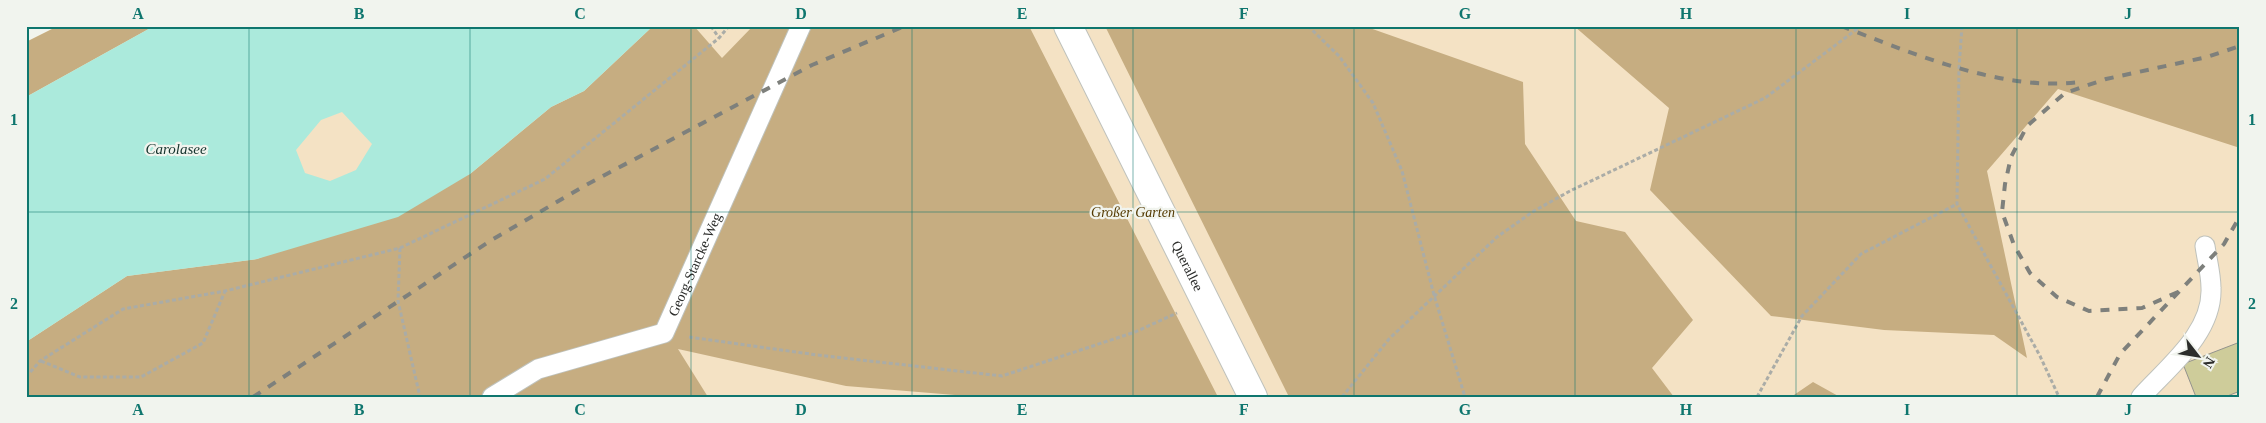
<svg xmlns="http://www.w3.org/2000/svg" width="2266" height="423" font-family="'Times New Roman',serif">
<rect width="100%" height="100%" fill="#f1f4ee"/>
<!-- green -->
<path fill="#f4e2c4" d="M 58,26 L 2240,26 L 2240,397 L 26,397 L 26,42 Z"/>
<!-- forest -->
<path fill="#c6ad81" d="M 58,26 L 154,26 L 26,97 L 26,42 Z
M 653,26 L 694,26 L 722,58 L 753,26 L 1029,26 L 1218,397 L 979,397 L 846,386 L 678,349 L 708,397 L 26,397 L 26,342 L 127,276 L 257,259 L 470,174 L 551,107 L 584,91 Z
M 1105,26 L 1364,26 L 1523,82 L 1525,144 L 1576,221 L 1625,232 L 1693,320 L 1652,368 L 1674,397 L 1289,397 Z
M 1574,26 L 2240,26 L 2240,148 L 2058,89 L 1987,171 L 2027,358 L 1994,335 L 1884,330 L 1771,316 L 1650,190 L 1669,108 Z
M 1813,382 L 1840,397 L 1791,397 Z"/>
<!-- water -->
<path fill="#abeadc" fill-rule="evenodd" d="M 154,26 L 653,26 L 584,91 L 551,107 L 470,174 L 398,217 L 257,259 L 127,276 L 26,342 L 26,97 ZM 342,112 L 372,144 L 356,170 L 330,181 L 305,173 L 296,150 L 321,120 Z"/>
<!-- building -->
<path fill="#cecc9a" stroke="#93938d" d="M 2240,342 L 2240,391 L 2225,397 L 2196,397 L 2183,364 Z"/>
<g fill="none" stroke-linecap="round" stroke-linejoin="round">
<defs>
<g id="service">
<path id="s1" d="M 492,397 L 538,369 L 664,333 L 801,26"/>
<path d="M 2141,397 C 2168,367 2213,333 2211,288 C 2211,274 2207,260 2205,246"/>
</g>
<g id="pedestrian">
<path id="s2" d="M 1068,26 L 1253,397"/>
</g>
</defs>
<!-- service casing -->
<use href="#service" stroke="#bfc2bc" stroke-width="21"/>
<!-- pedestrian casing -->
<use href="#pedestrian" stroke="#bfc2bc" stroke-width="30"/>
<!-- path -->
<path stroke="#aaaca7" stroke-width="3" stroke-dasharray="4 2.5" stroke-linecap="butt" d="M 711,26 L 719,38
M 1308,26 L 1339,56 L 1373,103 L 1402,171 L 1434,295 L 1465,397
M 1962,26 L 1959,68 L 1957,204 L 2040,356 L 2059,397
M 26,28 L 31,26
M 400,248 L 398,301 L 420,397
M 689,337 L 817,355 L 1002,376 L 1135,332 L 1177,313
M 41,361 L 80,377 L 141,377 L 203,343 L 225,291
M 26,377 L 40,361 L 123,309 L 225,291 L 400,248 L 545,179 L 719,38 L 729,26
M 1342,397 L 1389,339 L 1497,237 L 1534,211 L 1570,191 L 1765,98 L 1861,26
M 1757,397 L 1802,316 L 1861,254 L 1957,204"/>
<!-- service -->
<use href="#service" stroke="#fff" stroke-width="19"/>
<!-- pedestrian -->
<use href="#pedestrian" stroke="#fff" stroke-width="28"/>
<!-- rail -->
<path stroke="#7e807c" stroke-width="4" stroke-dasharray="9 9" stroke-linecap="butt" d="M 1841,26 C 1911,53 2003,92 2079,82
M 2178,292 L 2142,308 L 2089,311 L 2057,297 L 2030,273 L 2014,245 L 2002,212 L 2005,184 L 2011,157 L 2027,126 L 2065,93 L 2106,79 L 2207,57 L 2240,46
M 253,397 L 490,241 L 586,185 L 812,65 L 905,26
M 2097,397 L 2120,354 L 2224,244 L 2240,216"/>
</g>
<!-- grid -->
<path fill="none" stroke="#0f766e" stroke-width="1" stroke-opacity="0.55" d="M 249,26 L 249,397M 470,26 L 470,397M 691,26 L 691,397M 912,26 L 912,397M 1133,26 L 1133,397M 1354,26 L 1354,397M 1575,26 L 1575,397M 1796,26 L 1796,397M 2017,26 L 2017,397M 26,212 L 2240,212"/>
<g text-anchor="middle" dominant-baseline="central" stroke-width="4.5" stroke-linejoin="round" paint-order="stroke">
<!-- park labels -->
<g font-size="14" font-style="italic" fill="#533900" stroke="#f1f4ee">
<text x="1133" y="212">Großer Garten</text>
</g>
<!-- street labels -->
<g font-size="14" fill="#2c2d2b" stroke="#f1f4ee">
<text stroke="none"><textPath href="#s1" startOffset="260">Georg-Starcke-Weg</textPath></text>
<text stroke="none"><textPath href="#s2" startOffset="268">Querallee</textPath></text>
</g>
<!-- water labels -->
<g font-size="15" font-style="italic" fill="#15342e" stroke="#f1f4ee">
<text x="176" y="149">Carolasee</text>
</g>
</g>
<!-- border -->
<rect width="2266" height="423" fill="none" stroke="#f1f4ee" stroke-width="55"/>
<!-- north arrow -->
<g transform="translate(2198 356) rotate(121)" stroke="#f1f4ee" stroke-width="4" paint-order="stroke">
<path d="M0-4L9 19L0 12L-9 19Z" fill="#2c2d2b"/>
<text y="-8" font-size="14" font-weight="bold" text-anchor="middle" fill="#2c2d2b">N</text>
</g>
<rect x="28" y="28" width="2210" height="368" fill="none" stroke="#0f766e" stroke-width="2"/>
<g font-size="16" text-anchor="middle" font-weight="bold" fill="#0f766e">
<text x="138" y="19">A</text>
<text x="359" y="19">B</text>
<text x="580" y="19">C</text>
<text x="801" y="19">D</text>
<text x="1022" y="19">E</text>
<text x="1244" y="19">F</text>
<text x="1465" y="19">G</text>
<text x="1686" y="19">H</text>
<text x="1907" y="19">I</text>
<text x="2128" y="19">J</text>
<text x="14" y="125">1</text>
<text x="2252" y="125">1</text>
<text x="14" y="309">2</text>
<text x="2252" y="309">2</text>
<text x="138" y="415">A</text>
<text x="359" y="415">B</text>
<text x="580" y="415">C</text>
<text x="801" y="415">D</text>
<text x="1022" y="415">E</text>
<text x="1244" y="415">F</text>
<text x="1465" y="415">G</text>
<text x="1686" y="415">H</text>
<text x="1907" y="415">I</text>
<text x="2128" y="415">J</text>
</g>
</svg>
